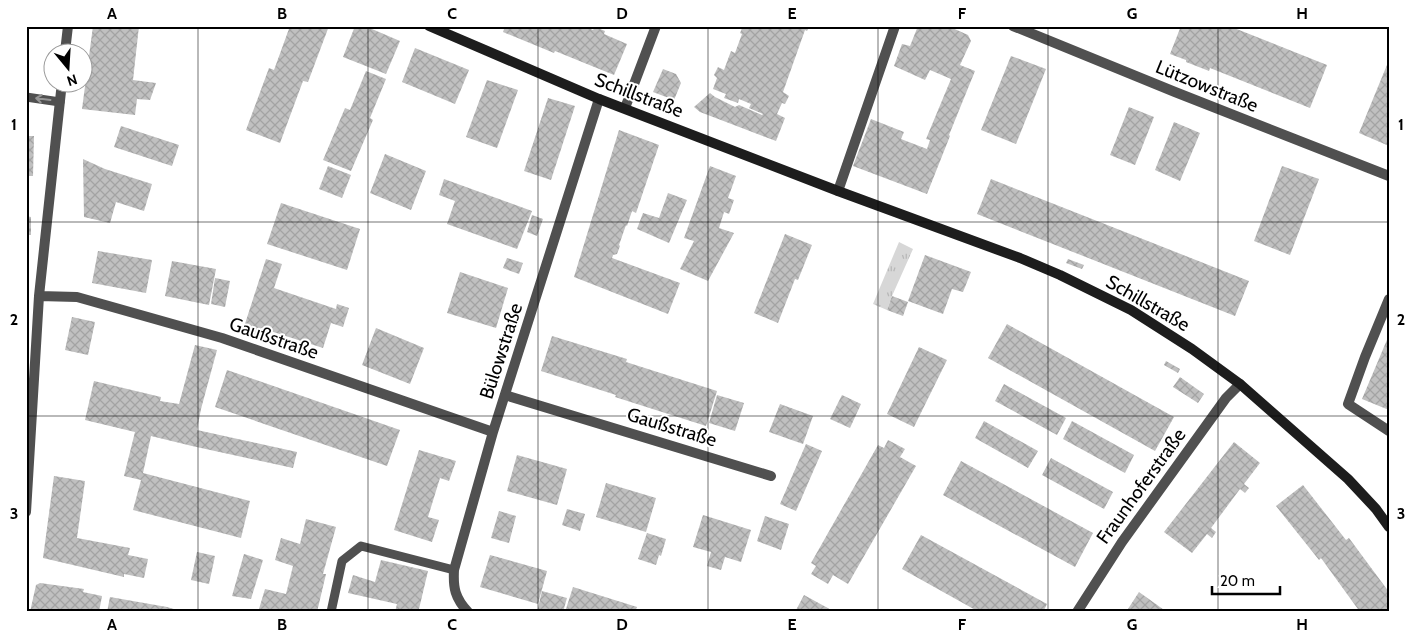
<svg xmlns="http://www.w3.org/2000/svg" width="1415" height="638" font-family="Cabin,sans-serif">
<defs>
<pattern id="park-tufts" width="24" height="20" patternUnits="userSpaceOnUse" patternTransform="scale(1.25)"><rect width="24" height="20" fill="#d7d7d7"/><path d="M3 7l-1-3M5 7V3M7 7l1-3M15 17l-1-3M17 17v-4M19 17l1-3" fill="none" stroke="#b7b7b7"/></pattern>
<pattern id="building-cross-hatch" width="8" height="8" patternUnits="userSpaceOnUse" patternTransform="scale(1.25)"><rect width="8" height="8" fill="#c0c0c0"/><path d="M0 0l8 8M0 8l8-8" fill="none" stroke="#a3a3a3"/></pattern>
</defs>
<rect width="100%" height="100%" fill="#fff"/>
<!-- park -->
<path fill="url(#park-tufts)" d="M 899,242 L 913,249 L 892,296 L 887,310 L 873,304 Z"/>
<!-- building -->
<path fill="url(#building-cross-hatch)" d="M 93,26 L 139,26 L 133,80 L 156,83 L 150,100 L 137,99 L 135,115 L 82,109 Z
M 290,26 L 329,26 L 308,82 L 303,81 L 280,143 L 246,130 L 269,68 L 274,70 Z
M 355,26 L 365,26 L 400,41 L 386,74 L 343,57 Z
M 505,26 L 584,26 L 593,30 L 595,27 L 605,31 L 604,34 L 627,44 L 614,75 L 555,51 L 554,53 L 503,32 Z
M 743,26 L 810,26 L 807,31 L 805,30 L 783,92 L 789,96 L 785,104 L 782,103 L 777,114 L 785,118 L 776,141 L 700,112 L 694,107 L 710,93 L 715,97 L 735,107 L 739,105 L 762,115 L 763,114 L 749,108 L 751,104 L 739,99 L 738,103 L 724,98 L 726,94 L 713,89 L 717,78 L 714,75 L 718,67 L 724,70 L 731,51 L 735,53 L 742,34 L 740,33 Z
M 918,26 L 948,26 L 968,35 L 971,41 L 960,65 L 975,71 L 949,135 L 950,136 L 927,194 L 853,166 L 871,119 L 904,132 L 901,139 L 927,149 L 930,140 L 926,139 L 951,79 L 930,70 L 925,80 L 894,66 L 902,44 L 910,46 Z
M 1181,26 L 1229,26 L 1327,65 L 1310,108 L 1210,68 L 1209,71 L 1186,62 L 1186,60 L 1170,54 Z
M 415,48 L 469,70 L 455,104 L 402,82 Z
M 1011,56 L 1046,69 L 1016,144 L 981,130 Z
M 1389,60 L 1389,146 L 1359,133 Z
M 663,69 L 676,74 L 681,83 L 674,100 L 653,92 Z
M 366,71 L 386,79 L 370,118 L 373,120 L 351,171 L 323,160 L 345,108 L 350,110 Z
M 487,80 L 518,90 L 497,148 L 466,137 Z
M 548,98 L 575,106 L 551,180 L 524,171 Z
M 1129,107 L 1154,117 L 1135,165 L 1110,155 Z
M 1174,122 L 1200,133 L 1180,181 L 1155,170 Z
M 121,126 L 179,145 L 172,166 L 114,147 Z
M 619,130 L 659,145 L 636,213 L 632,211 L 627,226 L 626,225 L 619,245 L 620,246 L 617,254 L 613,255 L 612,258 L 680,283 L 668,314 L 574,277 Z
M 26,136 L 34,136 L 33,176 L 26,176 Z
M 385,154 L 426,171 L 411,210 L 370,193 Z
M 83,159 L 105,169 L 152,184 L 144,211 L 116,202 L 110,223 L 84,217 Z
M 328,166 L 351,175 L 342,198 L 319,189 Z
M 710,166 L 736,176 L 728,198 L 734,200 L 729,214 L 724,212 L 719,228 L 734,233 L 708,281 L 680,269 L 694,241 L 684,238 Z
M 1282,166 L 1319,179 L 1290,255 L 1254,241 Z
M 444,179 L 532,211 L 517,249 L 447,224 L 455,201 L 439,195 Z
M 991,179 L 1249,281 L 1235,316 L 977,214 Z
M 668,193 L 687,200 L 669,243 L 637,229 L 643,213 L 659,218 Z
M 281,203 L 360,229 L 347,270 L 267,244 Z
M 532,215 L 543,219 L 537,236 L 527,232 Z
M 26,216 L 31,217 L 31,235 L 26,235 Z
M 785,234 L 812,245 L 798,280 L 795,279 L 778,323 L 754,313 Z
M 98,251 L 152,260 L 146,293 L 92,283 Z
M 925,255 L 971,272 L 963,292 L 952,289 L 943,314 L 908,301 Z
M 507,258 L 523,263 L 519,274 L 503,268 Z
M 266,259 L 282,264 L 274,288 L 336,309 L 337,304 L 349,308 L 343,327 L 331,323 L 323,348 L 261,328 L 258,336 L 243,330 Z
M 1068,259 L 1084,265 L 1082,269 L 1066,263 Z
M 172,261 L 216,269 L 209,305 L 165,296 Z
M 460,272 L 508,288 L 496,328 L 447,313 Z
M 215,278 L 230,281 L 225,307 L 211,304 Z
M 892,296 L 908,302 L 903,316 L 887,310 Z
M 72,317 L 95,322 L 88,355 L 65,350 Z
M 1007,324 L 1174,417 L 1155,451 L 988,358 Z
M 376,328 L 424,348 L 410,384 L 362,365 Z
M 1389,335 L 1389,410 L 1362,399 Z
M 552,336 L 627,359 L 626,362 L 717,391 L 706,426 L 615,397 L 616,395 L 541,371 Z
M 195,345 L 217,350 L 201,409 L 197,430 L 297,452 L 293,468 L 192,446 L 151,436 L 143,473 L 250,501 L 241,538 L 133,510 L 141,480 L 124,476 L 135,432 L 85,420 L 94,381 L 161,397 L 160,401 L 179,404 Z
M 919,347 L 947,360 L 914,427 L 887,414 Z
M 1166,361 L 1180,369 L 1178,373 L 1164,365 Z
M 227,370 L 400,430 L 387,466 L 215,407 Z
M 1180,377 L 1204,394 L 1198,403 L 1173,387 Z
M 1004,384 L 1066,418 L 1057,435 L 995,401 Z
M 717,395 L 744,403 L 735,431 L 709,423 Z
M 842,395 L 861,404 L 850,428 L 830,419 Z
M 780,404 L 813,416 L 803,444 L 769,432 Z
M 984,421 L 1038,451 L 1028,468 L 975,438 Z
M 1072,421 L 1134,455 L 1125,473 L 1063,439 Z
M 888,440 L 905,449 L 900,457 L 916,466 L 848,584 L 833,575 L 828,584 L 811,574 L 816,566 L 811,563 L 878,445 L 884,448 Z
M 1234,442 L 1260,463 L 1244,484 L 1249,488 L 1245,493 L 1240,489 L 1211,528 L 1216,532 L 1212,538 L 1207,534 L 1192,553 L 1164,532 Z
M 806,444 L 822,451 L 796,511 L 780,504 Z
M 419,450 L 456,461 L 449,481 L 440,478 L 428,517 L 439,520 L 432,542 L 394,530 Z
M 517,455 L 567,469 L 557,505 L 507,491 Z
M 1051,458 L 1113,492 L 1104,509 L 1042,475 Z
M 961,461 L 1093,533 L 1075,567 L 943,495 Z
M 54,476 L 85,481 L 77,538 L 130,548 L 128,555 L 148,559 L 144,578 L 124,574 L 124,577 L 43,558 Z
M 606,483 L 656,498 L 646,532 L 596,517 Z
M 1303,485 L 1346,540 L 1349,538 L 1389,592 L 1389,612 L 1360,612 L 1321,558 L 1319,560 L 1276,506 Z
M 567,509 L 585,514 L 580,531 L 562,525 Z
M 499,511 L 516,516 L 509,543 L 491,538 Z
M 703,515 L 751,530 L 741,562 L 725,557 L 721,570 L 707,566 L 711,552 L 693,547 Z
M 765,516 L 789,524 L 781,550 L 757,541 Z
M 306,519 L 336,527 L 323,574 L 326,574 L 317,612 L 269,612 L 259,609 L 265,589 L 286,594 L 293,566 L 275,560 L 281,538 L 300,544 Z
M 647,533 L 666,539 L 661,556 L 659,555 L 656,565 L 638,559 Z
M 921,535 L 1047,604 L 1043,612 L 979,612 L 902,569 Z
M 197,552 L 215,556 L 209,584 L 191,580 Z
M 244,554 L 263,560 L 251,599 L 232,596 Z
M 490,555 L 547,571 L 538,604 L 480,587 Z
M 381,560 L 428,571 L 419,609 L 425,612 L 395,612 L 397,604 L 348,593 L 353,575 L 375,582 Z
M 40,583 L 84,589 L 83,592 L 102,596 L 99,612 L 30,612 L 36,585 Z
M 573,587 L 637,607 L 635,612 L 565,612 Z
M 542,591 L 567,598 L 563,612 L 537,612 Z
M 1139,592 L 1167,612 L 1126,612 Z
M 804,595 L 835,612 L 795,612 Z
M 110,597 L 167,607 L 184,612 L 107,612 Z"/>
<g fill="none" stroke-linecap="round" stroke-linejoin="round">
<!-- lane -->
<path stroke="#505050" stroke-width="9" d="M 26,97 L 60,102
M 331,612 L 342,561 L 361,546 L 454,570"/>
<!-- street -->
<path stroke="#505050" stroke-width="10" d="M 1013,26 L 1175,92 L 1389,176
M 65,52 L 68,26
M 625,108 L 656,26
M 838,191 L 895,26
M 39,296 L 77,297 L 222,338 L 493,432
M 1389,299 L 1365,357 L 1348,404 L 1389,431
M 505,395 L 771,476
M 26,512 L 39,296 L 62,82
M 468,612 C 455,598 453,588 454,570 L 493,432 L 599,99
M 1077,612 L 1122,542 L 1226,398 L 1240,384"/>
<!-- secondary -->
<path stroke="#1d1d1d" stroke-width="10" d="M 429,26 L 599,99 L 838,191 L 1020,258 L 1060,275 L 1131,310 L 1192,349 L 1240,384 L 1348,479 L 1376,509 L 1389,527"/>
</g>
<!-- one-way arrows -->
<defs><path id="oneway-shaft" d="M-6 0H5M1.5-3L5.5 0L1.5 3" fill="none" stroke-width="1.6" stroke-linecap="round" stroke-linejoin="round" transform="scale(1.25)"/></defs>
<use stroke="#969696" href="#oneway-shaft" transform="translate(43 99) rotate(-173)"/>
<!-- grid -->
<path fill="none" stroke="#000" stroke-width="1" stroke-opacity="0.55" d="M 198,26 L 198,612M 368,26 L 368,612M 538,26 L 538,612M 708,26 L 708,612M 878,26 L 878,612M 1048,26 L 1048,612M 1218,26 L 1218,612M 26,222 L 1389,222M 26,416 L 1389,416"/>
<g text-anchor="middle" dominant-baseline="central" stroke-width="4" stroke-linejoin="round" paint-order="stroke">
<!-- street labels -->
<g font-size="19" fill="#000" stroke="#fff">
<text transform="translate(1207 86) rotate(22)">Lützowstraße</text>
<text transform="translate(639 95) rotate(21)">Schillstraße</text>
<text transform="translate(1148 303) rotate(30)">Schillstraße</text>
<text transform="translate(274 338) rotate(19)">Gaußstraße</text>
<text transform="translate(501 351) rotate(-72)">Bülowstraße</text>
<text transform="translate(672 427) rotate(17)">Gaußstraße</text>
<text transform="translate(1141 486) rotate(-54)">Fraunhoferstraße</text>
</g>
</g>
<!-- border -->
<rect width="1415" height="638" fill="none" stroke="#ffffff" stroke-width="55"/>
<!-- north arrow -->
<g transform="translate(68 68) rotate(162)"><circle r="24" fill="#ffffff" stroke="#999999"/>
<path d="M0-4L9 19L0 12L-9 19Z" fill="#000000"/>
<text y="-8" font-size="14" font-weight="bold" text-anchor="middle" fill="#000000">N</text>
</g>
<!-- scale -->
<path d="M1212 586v8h68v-8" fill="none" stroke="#000000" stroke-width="2.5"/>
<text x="1220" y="586" font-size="15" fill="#000000" stroke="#ffffff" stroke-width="4" paint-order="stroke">20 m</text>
<rect x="28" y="28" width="1360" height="582" fill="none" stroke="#000" stroke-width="2"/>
<g font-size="16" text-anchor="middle" font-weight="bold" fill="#000">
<text x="112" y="19">A</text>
<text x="282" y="19">B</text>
<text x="452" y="19">C</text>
<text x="622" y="19">D</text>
<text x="792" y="19">E</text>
<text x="962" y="19">F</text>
<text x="1132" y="19">G</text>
<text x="1302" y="19">H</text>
<text x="14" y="130">1</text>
<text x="1401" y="130">1</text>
<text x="14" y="325">2</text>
<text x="1401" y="325">2</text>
<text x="14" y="519">3</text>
<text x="1401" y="519">3</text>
<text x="112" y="630">A</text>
<text x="282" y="630">B</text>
<text x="452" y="630">C</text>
<text x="622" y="630">D</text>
<text x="792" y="630">E</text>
<text x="962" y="630">F</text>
<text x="1132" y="630">G</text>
<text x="1302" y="630">H</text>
</g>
</svg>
